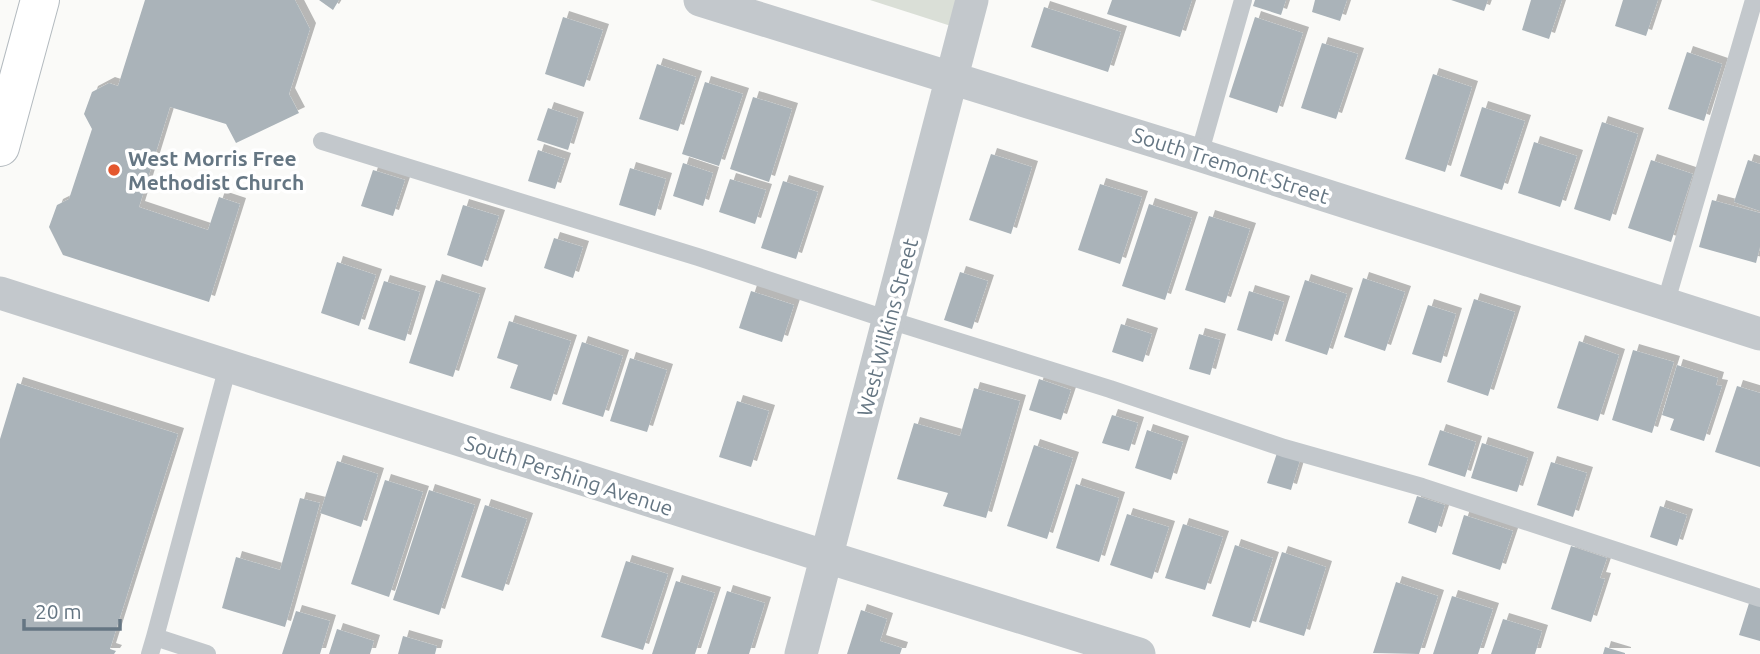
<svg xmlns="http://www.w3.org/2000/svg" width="1760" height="654" font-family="Ubuntu,sans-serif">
<defs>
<filter id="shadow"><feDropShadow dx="6" dy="-6" stdDeviation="0" flood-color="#0004"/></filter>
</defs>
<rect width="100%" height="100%" fill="#fafaf8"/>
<!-- green -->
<path fill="#dadfd7" d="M 870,0 L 958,0 L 951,26 Z"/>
<!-- building -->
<path fill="#aab3b9" filter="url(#shadow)" d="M 145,0 L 295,0 L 310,29 L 289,94 L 299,113 L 236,143 L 226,124 L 170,107 L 139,207 L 208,230 L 219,197 L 240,204 L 209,302 L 63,255 L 49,227 L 57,205 L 69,199 L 92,129 L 84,114 L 92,92 L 109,83 L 118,86 Z
M 319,0 L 339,0 L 333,10 Z
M 1112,0 L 1192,0 L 1180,37 L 1107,14 Z
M 1255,0 L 1286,0 L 1281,15 L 1253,6 Z
M 1315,0 L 1347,0 L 1340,21 L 1312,12 Z
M 1451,0 L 1488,0 L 1484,11 Z
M 1531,0 L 1562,0 L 1549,39 L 1522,30 Z
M 1623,0 L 1658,0 L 1646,36 L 1615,26 Z
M 1044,7 L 1121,32 L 1108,72 L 1031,47 Z
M 563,17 L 603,30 L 584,87 L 545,74 Z
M 1255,17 L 1303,33 L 1277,113 L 1229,97 Z
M 1322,43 L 1358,54 L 1336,119 L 1301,108 Z
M 1687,52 L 1722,64 L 1704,121 L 1668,109 Z
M 657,64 L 696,77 L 678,131 L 639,119 Z
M 1433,74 L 1472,87 L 1445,172 L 1405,159 Z
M 705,82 L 743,94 L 719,166 L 682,154 Z
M 753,97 L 792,109 L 769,182 L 730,169 Z
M 1482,107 L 1525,121 L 1502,190 L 1460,176 Z
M 548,108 L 578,118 L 568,150 L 537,140 Z
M 1602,122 L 1638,134 L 1610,221 L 1574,209 Z
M 1534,142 L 1577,156 L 1560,207 L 1518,193 Z
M 538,150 L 565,159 L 555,189 L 528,181 Z
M 991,154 L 1032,167 L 1011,234 L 969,220 Z
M 1651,160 L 1693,174 L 1671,242 L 1628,228 Z
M 1748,160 L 1760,164 L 1760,211 L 1734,202 Z
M 683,163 L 713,173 L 703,206 L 673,196 Z
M 630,168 L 666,179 L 655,216 L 619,205 Z
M 373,170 L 405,180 L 393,216 L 361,206 Z
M 730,179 L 766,190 L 755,224 L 719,212 Z
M 783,181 L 818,192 L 796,259 L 761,248 Z
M 1100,184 L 1142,197 L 1120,264 L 1078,250 Z
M 1712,200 L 1760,213 L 1760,247 L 1756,263 L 1699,247 Z
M 1149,204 L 1192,218 L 1165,300 L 1122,286 Z
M 463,205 L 499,216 L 482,267 L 447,255 Z
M 1209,216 L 1250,229 L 1225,303 L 1185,290 Z
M 554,238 L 583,247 L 573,278 L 544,268 Z
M 337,262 L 376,275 L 359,326 L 321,313 Z
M 960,272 L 988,281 L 972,329 L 944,320 Z
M 1363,278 L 1405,292 L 1385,351 L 1344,337 Z
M 436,280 L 480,294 L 453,377 L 409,363 Z
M 1305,280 L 1347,294 L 1327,355 L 1285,341 Z
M 384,281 L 420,292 L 405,341 L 368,329 Z
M 751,291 L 794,305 L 782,342 L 739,328 Z
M 1249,291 L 1284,302 L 1272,341 L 1237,330 Z
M 1474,299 L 1515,312 L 1488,396 L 1447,382 Z
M 1428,305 L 1456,314 L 1441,363 L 1412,354 Z
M 509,321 L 571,341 L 551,401 L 510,388 L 518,365 L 497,358 Z
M 1121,324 L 1152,334 L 1143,362 L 1112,352 Z
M 1199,334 L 1220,340 L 1210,375 L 1189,369 Z
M 1579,341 L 1619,355 L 1598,421 L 1557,408 Z
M 582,342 L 623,356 L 603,417 L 562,404 Z
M 1633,350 L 1674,362 L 1652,433 L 1612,420 Z
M 630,358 L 667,370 L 647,432 L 610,421 Z
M 1677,365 L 1718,378 L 1716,385 L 1722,386 L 1704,441 L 1670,430 L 1674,419 L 1662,415 Z
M 1039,379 L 1071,390 L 1061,420 L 1029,410 Z
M 17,383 L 178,434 L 110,649 L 116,651 L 114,654 L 0,654 L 0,439 Z
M 1737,386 L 1760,393 L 1760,467 L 1715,452 Z
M 974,388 L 1020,401 L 986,518 L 943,506 L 948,493 L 897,479 L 914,423 L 960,436 Z
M 737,401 L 769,411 L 751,467 L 719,457 Z
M 1112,415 L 1138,423 L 1129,451 L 1102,443 Z
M 1147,430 L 1183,442 L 1171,480 L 1135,468 Z
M 1440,430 L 1476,442 L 1465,477 L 1428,465 Z
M 1482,443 L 1528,458 L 1517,492 L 1471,478 Z
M 1034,445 L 1073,458 L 1047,539 L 1007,526 Z
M 1277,453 L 1300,460 L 1291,490 L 1267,483 Z
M 337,461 L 378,474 L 361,527 L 320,513 Z
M 1551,462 L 1587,473 L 1573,517 L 1537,505 Z
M 385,480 L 423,492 L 389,597 L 351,584 Z
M 1076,484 L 1119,498 L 1099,562 L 1056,548 Z
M 429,490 L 475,505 L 439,615 L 393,600 Z
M 1417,496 L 1445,505 L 1436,533 L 1408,523 Z
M 300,498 L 320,503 L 285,627 L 222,608 L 236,557 L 280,570 Z
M 485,505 L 527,519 L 503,591 L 461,577 Z
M 1660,506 L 1687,515 L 1677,546 L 1650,537 Z
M 1127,514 L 1169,527 L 1152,579 L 1110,565 Z
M 1464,515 L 1513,531 L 1500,570 L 1452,554 Z
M 1183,524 L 1223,537 L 1205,590 L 1165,578 Z
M 1235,545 L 1273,558 L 1250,628 L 1212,616 Z
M 1571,546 L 1607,558 L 1600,578 L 1605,579 L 1591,622 L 1551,609 Z
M 1282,552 L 1326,567 L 1304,636 L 1259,622 Z
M 626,561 L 668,574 L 643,650 L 601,637 Z
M 676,581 L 715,593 L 695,654 L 652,654 Z
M 1396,582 L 1438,596 L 1419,654 L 1373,653 Z
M 727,591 L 765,603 L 749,654 L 707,654 Z
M 1452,596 L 1493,609 L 1478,654 L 1433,654 Z
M 1750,600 L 1760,603 L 1760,641 L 1739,635 Z
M 861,610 L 887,619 L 880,641 L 902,648 L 900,654 L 847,654 Z
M 296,611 L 330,621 L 320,654 L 282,654 Z
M 1503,619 L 1542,631 L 1535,654 L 1491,654 Z
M 337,629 L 374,641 L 370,654 L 329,654 Z
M 403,636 L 437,646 L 435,654 L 398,654 Z
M 1605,647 L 1625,653 L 1625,654 L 1603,654 Z"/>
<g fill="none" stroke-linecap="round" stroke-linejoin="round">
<defs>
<path id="secondary" d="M 0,147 L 40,0"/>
</defs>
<!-- secondary casing -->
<use href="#secondary" stroke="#b3babf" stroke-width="40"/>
<!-- lane -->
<path stroke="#c3c8cc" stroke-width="18" d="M 322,141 L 698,257 L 889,320 L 1110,389 L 1284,448 L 1422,487 L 1760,598
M 1199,155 L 1243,0
M 1665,305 L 1754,0
M 150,654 L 155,637
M 207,654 L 155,637 L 228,366"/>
<!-- street -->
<path stroke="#c3c8cc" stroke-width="33" d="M 700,0 L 1199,155 L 1760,334
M 0,293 L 827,557 L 1139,654
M 801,654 L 972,0"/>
<!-- secondary -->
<use href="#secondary" stroke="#fff" stroke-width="38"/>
</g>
<!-- markers -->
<circle fill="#e4572e" stroke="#fff" stroke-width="2.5" cx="114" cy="170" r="7"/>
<g text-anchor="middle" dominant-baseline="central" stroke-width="7" stroke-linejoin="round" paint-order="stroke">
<!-- poi labels -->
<g font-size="21" font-weight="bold" fill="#657683" stroke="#fff" text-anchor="start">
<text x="128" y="158">West Morris Free<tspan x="128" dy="24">Methodist Church</tspan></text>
</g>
<!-- street labels -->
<g font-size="21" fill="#657683" stroke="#fff">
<text transform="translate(1231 165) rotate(18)">South Tremont Street</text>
<text transform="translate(887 327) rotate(-75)">West Wilkins Street</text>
<text transform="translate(569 475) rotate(18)">South Pershing Avenue</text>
</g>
</g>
<!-- scale -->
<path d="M24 619v10h96v-10" fill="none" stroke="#657683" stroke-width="3.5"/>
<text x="35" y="619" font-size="21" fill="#657683" stroke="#ffffff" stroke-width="5" paint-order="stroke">20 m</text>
</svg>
